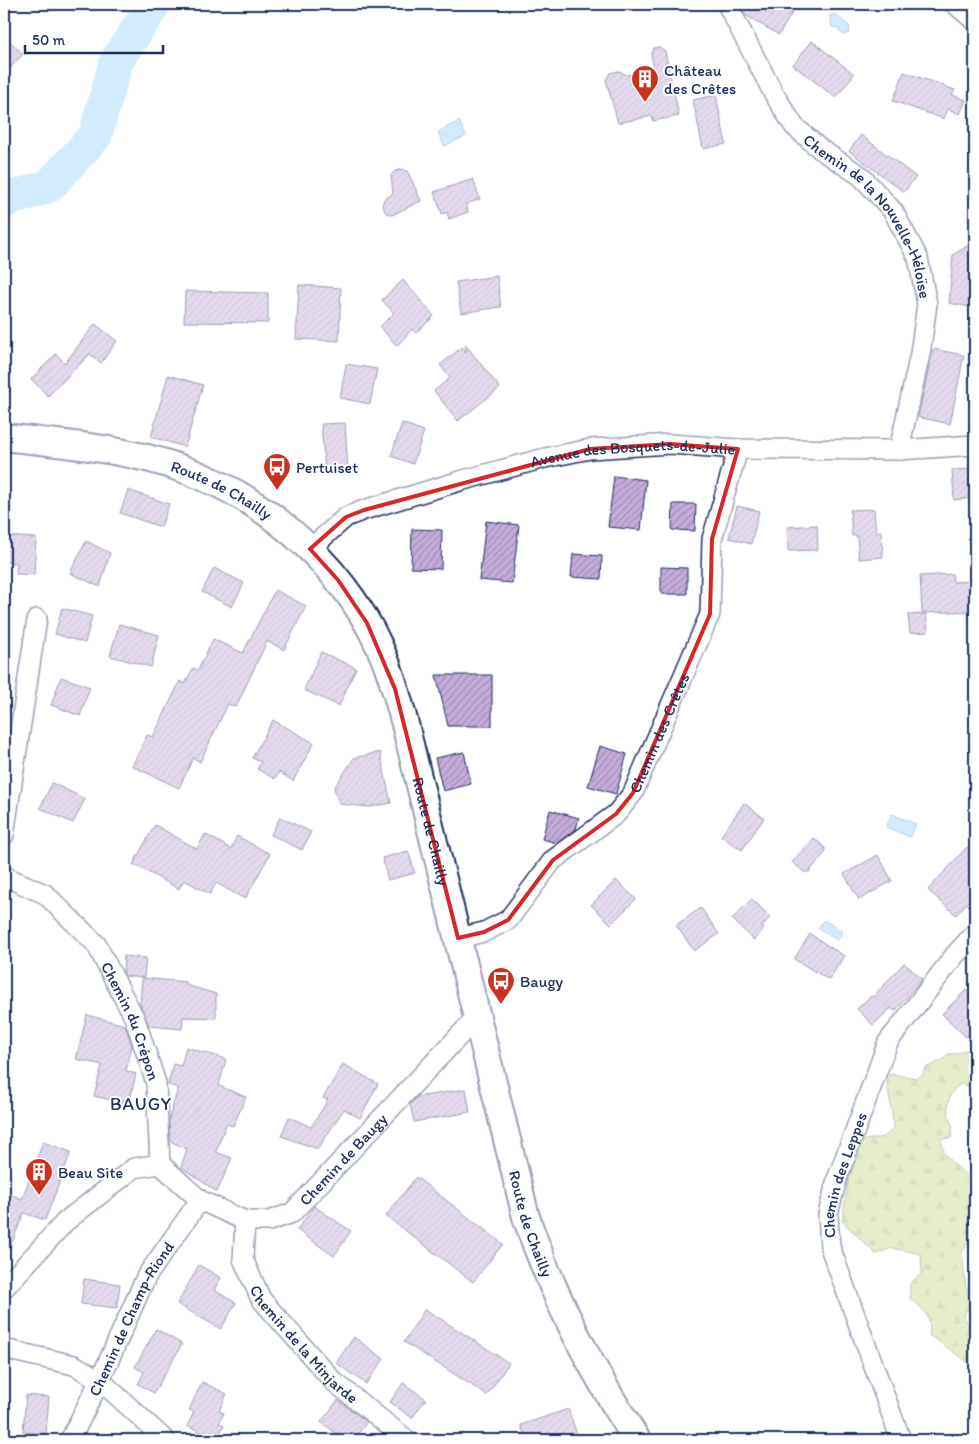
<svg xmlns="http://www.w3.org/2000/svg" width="979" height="1444" font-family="Itim,sans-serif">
<defs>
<pattern id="forest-firs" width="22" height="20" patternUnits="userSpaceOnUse" patternTransform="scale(1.25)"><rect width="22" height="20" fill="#c9d68a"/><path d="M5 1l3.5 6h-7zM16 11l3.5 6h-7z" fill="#acb87a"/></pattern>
<pattern id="water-ripples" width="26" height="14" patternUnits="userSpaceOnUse" patternTransform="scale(1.25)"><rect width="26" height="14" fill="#9bd4fb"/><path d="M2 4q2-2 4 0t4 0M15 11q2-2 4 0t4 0" fill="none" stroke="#85b6da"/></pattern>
<pattern id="building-hatch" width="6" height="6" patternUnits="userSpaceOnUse" patternTransform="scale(1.25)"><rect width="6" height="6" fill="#c6acda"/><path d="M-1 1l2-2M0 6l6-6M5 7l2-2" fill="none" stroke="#a08cb4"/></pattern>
</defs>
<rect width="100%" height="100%" fill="#fff"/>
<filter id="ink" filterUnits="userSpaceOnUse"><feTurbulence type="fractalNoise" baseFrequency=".02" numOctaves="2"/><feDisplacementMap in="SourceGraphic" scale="10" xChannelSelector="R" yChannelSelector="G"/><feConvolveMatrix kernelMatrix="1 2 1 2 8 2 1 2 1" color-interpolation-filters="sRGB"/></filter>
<g filter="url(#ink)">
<!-- forest -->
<path fill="url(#forest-firs)" stroke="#728274" d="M 975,1048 L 975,1088 L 961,1084 C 946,1093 944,1112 953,1126 L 951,1138 L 941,1139 C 944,1166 963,1165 974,1185 C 979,1194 975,1228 975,1240 L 972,1237 L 962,1252 L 966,1288 L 975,1297 L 975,1314 L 966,1310 L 964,1317 L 975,1333 L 975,1367 L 929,1335 C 932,1315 924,1311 910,1298 L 910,1284 L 922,1273 L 921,1254 L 892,1248 L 876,1254 L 842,1221 L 853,1152 L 860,1141 L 884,1137 L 894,1128 L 887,1081 L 890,1074 L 917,1078 L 923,1075 L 925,1068 L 943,1060 L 948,1054 C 962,1054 963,1050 975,1048 Z"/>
<!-- water -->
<path fill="url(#water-ripples)" stroke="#6892bc" d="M 830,15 L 836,15 L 850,27 L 849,33 L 843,35 L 837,28 L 832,27 Z
M 459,121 L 466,136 L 444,146 L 438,132 Z
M 892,814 L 916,824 L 910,837 L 886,827 Z
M 824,920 L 843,931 L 837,940 L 818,928 Z"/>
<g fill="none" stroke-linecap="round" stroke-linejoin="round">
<!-- river -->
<path stroke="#9bd4fb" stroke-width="34" d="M 4,201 L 49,186 L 95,136 L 116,62 L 154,4"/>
</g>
<!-- building -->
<path fill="url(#building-hatch)" stroke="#1b2f5e" d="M 740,4 L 797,4 L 779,35 L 745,15 Z
M 4,36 L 23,54 L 4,75 Z
M 812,41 L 854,74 L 836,98 L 793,65 Z
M 659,47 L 665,51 L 679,116 L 653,121 L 652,116 L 618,123 L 606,80 L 610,73 L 619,71 L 627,75 L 654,70 L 651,53 L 654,48 Z
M 904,72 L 955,90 L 952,95 L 966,100 L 960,114 L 948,109 L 944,119 L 893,101 Z
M 716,95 L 726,144 L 703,149 L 693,100 Z
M 861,135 L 916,177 L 904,192 L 849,151 Z
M 403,169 L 408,172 L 421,201 L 392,215 L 386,213 L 382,205 L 384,199 L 393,194 L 391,175 L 395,171 Z
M 473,179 L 480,199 L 466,204 L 468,212 L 449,219 L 447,212 L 442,214 L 434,192 Z
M 975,241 L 975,308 L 949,303 L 953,255 Z
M 497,276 L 501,307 L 461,313 L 456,282 Z
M 403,280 L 434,316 L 416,333 L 412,329 L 397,346 L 380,327 L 394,313 L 382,300 Z
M 299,285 L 341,288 L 339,341 L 296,339 Z
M 185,291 L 268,293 L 268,323 L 184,322 Z
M 95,324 L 117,341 L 101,363 L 90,354 L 48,396 L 31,379 L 56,354 L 65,363 Z
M 465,344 L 500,388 L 458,421 L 434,391 L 450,378 L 440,365 L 462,347 L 466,352 Z
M 933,349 L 964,355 L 950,424 L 918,417 Z
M 346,364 L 377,369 L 370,404 L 340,398 Z
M 168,375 L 203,385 L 185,447 L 151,437 Z
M 345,423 L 348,469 L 325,471 L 321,424 Z
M 402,423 L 424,431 L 413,464 L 391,456 Z
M 975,469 L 975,498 L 954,500 L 952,470 Z
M 614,476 L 646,480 L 641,530 L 608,527 Z
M 128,490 L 169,504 L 161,527 L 120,513 Z
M 673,504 L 696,504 L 695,531 L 672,530 Z
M 737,506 L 759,511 L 751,544 L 729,538 Z
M 874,509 L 876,532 L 881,531 L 883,557 L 859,559 L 857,536 L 852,536 L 850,510 Z
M 486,521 L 519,525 L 512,583 L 479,580 Z
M 817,525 L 818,550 L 788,551 L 787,527 Z
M 412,529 L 442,530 L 441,569 L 411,568 Z
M 4,536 L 36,538 L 34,575 L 16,574 L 17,563 L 4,562 Z
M 86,541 L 110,553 L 100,587 L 70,573 Z
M 573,554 L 602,556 L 601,579 L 571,577 Z
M 661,567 L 687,568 L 687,594 L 661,594 Z
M 214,568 L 244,583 L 232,607 L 202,592 Z
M 952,574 L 953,582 L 971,581 L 973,611 L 922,613 L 920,576 Z
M 275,590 L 306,606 L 284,650 L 267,641 L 236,707 L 228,704 L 200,762 L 193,758 L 179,788 L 132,766 L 147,735 L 153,737 L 180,681 L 185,684 L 193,668 L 198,670 L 213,639 L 243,653 Z
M 62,608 L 92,616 L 85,643 L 55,634 Z
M 926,614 L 928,632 L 910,633 L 908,615 Z
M 119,624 L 159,635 L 151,667 L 110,656 Z
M 321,652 L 356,668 L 339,706 L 304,690 Z
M 436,675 L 492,675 L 492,726 L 448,726 Z
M 61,677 L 90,687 L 80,716 L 51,705 Z
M 273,720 L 314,743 L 293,781 L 279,772 L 275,779 L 257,769 L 261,762 L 252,758 Z
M 600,746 L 627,754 L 616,794 L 588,786 Z
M 380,752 L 391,803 L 370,807 L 339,804 L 334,788 L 354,758 Z
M 464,752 L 471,784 L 443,791 L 435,758 Z
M 52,783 L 85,799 L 73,823 L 40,808 Z
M 744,803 L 764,818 L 742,850 L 721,836 Z
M 550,810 L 579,818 L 576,829 L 557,843 L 542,839 Z
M 280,817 L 311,832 L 302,850 L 271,835 Z
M 155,825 L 197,849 L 205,834 L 231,849 L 237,836 L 270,854 L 245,899 L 216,883 L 210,894 L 184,880 L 179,889 L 133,864 Z
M 814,838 L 825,848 L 825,853 L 809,872 L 804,872 L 792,862 Z
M 967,847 L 975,854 L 975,894 L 956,915 L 928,890 Z
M 408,851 L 415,873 L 388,880 L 382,858 Z
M 878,855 L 892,881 L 859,900 L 844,874 Z
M 616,880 L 636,899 L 611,924 L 591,905 Z
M 752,899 L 770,917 L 762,927 L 764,929 L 754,940 L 732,919 Z
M 701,908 L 719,934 L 694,951 L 676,925 Z
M 810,934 L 844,956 L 829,980 L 794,959 Z
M 124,956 L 146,958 L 144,978 L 125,976 L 123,971 Z
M 904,963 L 922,979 L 895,1011 L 891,1008 L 873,1025 L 857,1009 L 871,996 L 873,997 Z
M 142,978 L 186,982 L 186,985 L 216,994 L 216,1018 L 183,1017 L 182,1029 L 149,1026 L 140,1004 Z
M 966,990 L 975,999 L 975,1028 L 966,1037 L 942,1014 Z
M 87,1015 L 125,1025 L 132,1046 L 126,1071 L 136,1074 L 129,1104 L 94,1096 L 102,1065 L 76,1059 Z
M 186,1047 L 226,1059 L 219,1086 L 246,1097 L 233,1126 L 226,1124 L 216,1152 L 232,1158 L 217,1192 L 181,1167 L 187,1149 L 170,1141 L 169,1119 L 178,1088 L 168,1085 L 173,1064 L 181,1066 Z
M 343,1064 L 378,1084 L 360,1118 L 344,1109 L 318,1149 L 281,1136 L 289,1117 L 311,1127 L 328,1100 L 323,1098 Z
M 466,1089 L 470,1112 L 414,1122 L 410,1104 L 417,1097 Z
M 43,1142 L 71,1152 L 45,1220 L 24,1213 L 4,1262 L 4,1192 L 22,1199 Z
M 416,1177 L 503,1244 L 473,1282 L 386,1216 Z
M 314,1206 L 351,1231 L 334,1256 L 297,1230 Z
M 199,1265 L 221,1278 L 214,1290 L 236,1303 L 221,1329 L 177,1304 Z
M 84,1279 L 120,1284 L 117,1308 L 81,1304 Z
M 425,1309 L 509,1363 L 487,1395 L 404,1342 Z
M 156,1329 L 182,1344 L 154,1393 L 138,1384 L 144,1372 L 135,1367 Z
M 354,1337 L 384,1359 L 366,1384 L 336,1363 Z
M 202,1382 L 227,1394 L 219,1411 L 224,1413 L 219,1423 L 224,1425 L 217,1440 L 197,1440 L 201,1432 L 187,1426 L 194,1412 L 189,1410 Z
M 403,1383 L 426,1399 L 412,1418 L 390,1402 Z
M 26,1395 L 49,1397 L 46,1434 L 23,1432 Z
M 338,1400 L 367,1422 L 353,1440 L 345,1440 L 321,1422 Z
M 568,1409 L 579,1440 L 526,1440 L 521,1425 Z"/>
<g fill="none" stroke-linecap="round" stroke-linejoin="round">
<defs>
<g id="minor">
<path id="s1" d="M 727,4 L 774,94 L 794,126 L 820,149 L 861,176 L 893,211 L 918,258 L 927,304 L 920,354 L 899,450"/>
<path d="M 955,4 L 975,21"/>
<path id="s2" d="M 310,549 L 346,517 L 364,510 L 460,481 L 545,458 L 590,449 L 670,444 L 738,449 L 899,450 L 975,445"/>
<path d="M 4,835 L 37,619"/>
<path id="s3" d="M 4,876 L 45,894 L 96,944 L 135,1019 L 156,1083 L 160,1164 L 134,1168 L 66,1221 L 4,1288"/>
<path id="s4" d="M 458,938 L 484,932 L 508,920 L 553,860 L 616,814 L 633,793 L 710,614 L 712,539 L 738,449"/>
<path id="s5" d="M 160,1164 L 200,1200 L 245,1221 L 269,1221 L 292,1213 L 477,1017"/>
<path id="s6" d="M 245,1221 L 243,1259 L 261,1299 L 333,1381 L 407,1440"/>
<path d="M 4,1349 L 74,1365 L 100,1380 L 165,1440"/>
<path id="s7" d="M 70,1440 L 100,1380 L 146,1277 L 200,1200"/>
<path id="s8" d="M 901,1440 L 830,1247 L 828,1214 L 837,1179 L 888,1042 L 955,955 L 975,933"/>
</g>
<g id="secondary">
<path id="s9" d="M 4,437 C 63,444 126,448 183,469 C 272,501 351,573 386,662 C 394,682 399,703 405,724 L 526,1217 C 553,1297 591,1369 637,1440"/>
</g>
</defs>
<!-- minor casing -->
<use href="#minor" stroke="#1b2f5e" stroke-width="22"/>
<!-- secondary casing -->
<use href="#secondary" stroke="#1b2f5e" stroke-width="30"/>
<!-- minor -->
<use href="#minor" stroke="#fff" stroke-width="19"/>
<!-- secondary -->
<use href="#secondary" stroke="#fff" stroke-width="26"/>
</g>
</g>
<!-- marked area -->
<path d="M0 0H979V1444H0ZM 670,444 L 738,449 L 712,539 L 710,614 L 633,793 L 616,814 L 553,860 L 508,920 L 484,932 L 458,938 L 395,689 L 367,623 L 338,580 L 310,549 L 346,517 L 364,510 L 590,449 Z" fill="#fff" fill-opacity=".55" fill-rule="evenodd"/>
<path fill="none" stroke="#d62828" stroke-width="4" stroke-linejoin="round" d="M 670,444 L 738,449 L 712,539 L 710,614 L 633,793 L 616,814 L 553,860 L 508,920 L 484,932 L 458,938 L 395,689 L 367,623 L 338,580 L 310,549 L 346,517 L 364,510 L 590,449 Z"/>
<!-- icons -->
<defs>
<symbol id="building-pin" viewBox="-11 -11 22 30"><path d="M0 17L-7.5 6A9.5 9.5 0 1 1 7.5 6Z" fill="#c8321e" stroke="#fff"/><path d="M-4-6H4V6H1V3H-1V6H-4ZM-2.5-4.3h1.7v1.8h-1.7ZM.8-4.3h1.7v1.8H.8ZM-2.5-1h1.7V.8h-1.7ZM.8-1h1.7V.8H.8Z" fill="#fff"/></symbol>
<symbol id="bus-pin" viewBox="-11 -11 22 30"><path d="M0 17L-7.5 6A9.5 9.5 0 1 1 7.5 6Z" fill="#c8321e" stroke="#fff"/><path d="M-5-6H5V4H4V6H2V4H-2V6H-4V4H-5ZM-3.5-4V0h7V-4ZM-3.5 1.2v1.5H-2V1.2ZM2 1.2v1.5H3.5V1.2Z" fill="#fff"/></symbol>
</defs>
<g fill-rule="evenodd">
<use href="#building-pin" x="629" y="63" width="32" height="43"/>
<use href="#bus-pin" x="261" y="451" width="32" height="43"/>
<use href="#bus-pin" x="485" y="965" width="32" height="43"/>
<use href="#building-pin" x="23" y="1156" width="32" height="43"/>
</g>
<g text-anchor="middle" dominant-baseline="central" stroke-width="4" stroke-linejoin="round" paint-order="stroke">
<!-- poi labels -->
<g font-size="16" fill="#1b2f5e" stroke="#fff" text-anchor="start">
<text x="664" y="70">Château<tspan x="664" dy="18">des Crêtes</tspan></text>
<text x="296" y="467">Pertuiset</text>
<text x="520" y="981">Baugy</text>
<text x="58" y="1172">Beau Site</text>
</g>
<!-- street labels -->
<g font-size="16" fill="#1b2f5e" stroke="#fff">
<text stroke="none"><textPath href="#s1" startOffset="260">Chemin de la Nouvelle-Héloïse</textPath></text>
<text stroke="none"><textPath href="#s2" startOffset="344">Avenue des Bosquets-de-Julie</textPath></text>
<text stroke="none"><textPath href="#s9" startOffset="226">Route de Chailly</textPath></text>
<text stroke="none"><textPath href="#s4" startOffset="299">Chemin des Crêtes</textPath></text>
<text stroke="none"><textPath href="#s9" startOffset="646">Route de Chailly</textPath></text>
<text stroke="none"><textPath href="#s3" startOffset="201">Chemin du Crépon</textPath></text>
<text stroke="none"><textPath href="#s5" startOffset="226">Chemin de Baugy</textPath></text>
<text stroke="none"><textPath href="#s8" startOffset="280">Chemin des Leppes</textPath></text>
<text stroke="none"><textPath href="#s9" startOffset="1051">Route de Chailly</textPath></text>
<text stroke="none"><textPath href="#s7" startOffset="136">Chemin de Champ-Riond</textPath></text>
<text stroke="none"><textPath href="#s6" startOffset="144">Chemin de la Minjarde</textPath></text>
</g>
<!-- neighbourhood labels -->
<g font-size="18" letter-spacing="1" fill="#1b2f5e" stroke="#fff">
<text x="141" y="1104">BAUGY</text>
</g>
</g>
<!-- margin -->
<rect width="979" height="1444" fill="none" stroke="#fff" stroke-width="20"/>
<rect x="10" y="10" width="959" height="1424" fill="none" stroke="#1b2f5e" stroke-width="2" filter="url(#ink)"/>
<!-- scale -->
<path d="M25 45v8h138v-8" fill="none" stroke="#1b2f5e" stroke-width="2.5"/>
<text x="32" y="45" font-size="15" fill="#1b2f5e" stroke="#ffffff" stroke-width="4" paint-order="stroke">50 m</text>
</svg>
